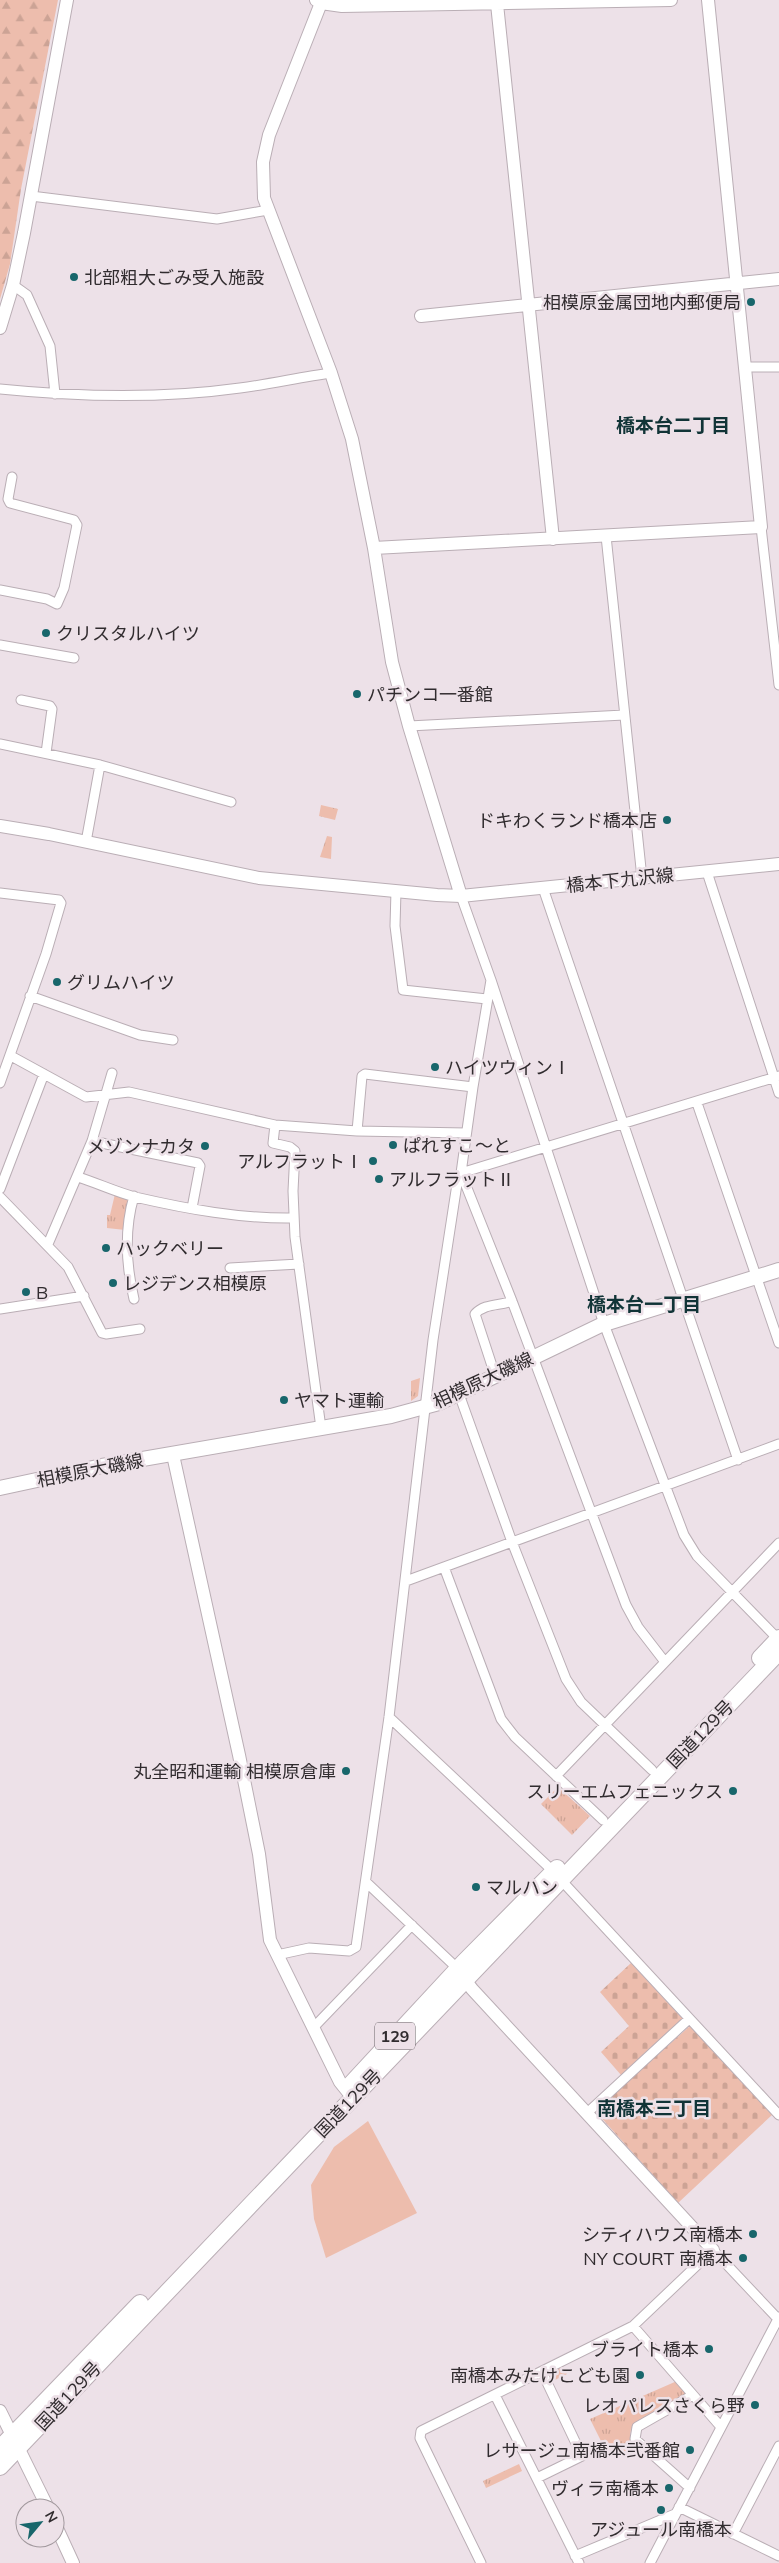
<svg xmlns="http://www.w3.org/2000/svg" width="779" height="2563" font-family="Mulish,'Noto Sans JP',sans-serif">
<defs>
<pattern id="grass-tufts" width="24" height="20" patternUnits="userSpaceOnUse" patternTransform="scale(1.25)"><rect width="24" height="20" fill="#edbdad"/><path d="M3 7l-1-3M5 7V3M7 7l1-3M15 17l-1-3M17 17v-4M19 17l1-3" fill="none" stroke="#cca395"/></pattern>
<pattern id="forest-firs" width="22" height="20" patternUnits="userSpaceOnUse" patternTransform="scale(1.25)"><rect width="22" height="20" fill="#edbdad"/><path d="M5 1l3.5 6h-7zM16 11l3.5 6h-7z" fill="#cca395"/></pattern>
<pattern id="cemetery-stones" width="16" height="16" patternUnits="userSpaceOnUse" patternTransform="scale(1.25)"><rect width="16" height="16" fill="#edbdad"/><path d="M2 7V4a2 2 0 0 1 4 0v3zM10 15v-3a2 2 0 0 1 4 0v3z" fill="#cca395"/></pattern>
</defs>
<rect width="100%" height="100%" fill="#ede1e8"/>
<!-- grass -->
<path fill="url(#grass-tufts)" d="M 321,805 L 338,809 L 335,820 L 319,816 Z
M 327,836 L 332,837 L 331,859 L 320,857 Z
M 115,1194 L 127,1198 L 129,1202 L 125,1230 L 107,1228 L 107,1215 L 110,1215 Z
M 420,1378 L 418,1396 L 411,1401 L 411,1381 Z
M 558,1787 L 590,1816 L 572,1835 L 541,1804 Z
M 563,2366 L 567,2374 L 551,2382 L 548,2377 L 549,2373 Z
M 677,2381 L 687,2392 L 686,2395 L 631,2429 L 630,2436 L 634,2443 L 618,2458 L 613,2448 L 606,2451 L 590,2419 Z
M 519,2464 L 522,2471 L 486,2488 L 483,2481 Z"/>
<!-- forest -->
<path fill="url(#forest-firs)" d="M 0,0 L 58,0 L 21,189 L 10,264 L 0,299 Z"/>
<!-- cemetery -->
<path fill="url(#cemetery-stones)" d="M 631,1963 L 683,2019 L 621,2075 L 601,2052 L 629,2026 L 600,1992 Z
M 690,2026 L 772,2115 L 678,2203 L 597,2113 L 596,2109 Z"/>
<!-- pitch -->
<path fill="#edbdad" d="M 368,2121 L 417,2213 L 326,2258 L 314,2219 L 311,2185 L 334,2147 Z"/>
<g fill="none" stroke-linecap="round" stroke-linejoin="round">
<defs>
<path id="street" d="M 31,196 L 217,219 L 268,210
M 13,285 L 27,295 L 50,346 L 55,394
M 744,367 L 779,367
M 0,389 C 79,397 161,399 240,388 C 271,384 301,377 331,373
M 761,527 L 779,685
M 606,536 L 642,878
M 0,590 L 47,599 L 57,604 L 64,588 L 77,525 L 74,520 L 10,503 L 8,499 L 12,477
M 0,645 L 74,658
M 21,700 L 50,706 L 52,709 L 46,753
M 409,726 L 624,715
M 0,744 L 100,765 L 231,802
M 86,842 L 100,765
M 707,872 L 779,1093
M 543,888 L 738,1460
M 396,891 L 395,926 L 403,990 L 487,999
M 0,893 L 59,900 L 61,903 L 46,954 L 0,1083
M 461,896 L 491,980 L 604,1324 L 684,1535 L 697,1556 L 778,1639
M 30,996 L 140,1035 L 173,1040
M 11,1056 L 86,1097 L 129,1092 L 275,1125 L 357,1131 L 466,1133
M 697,1103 L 779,1343
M 275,1125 L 273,1143 L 290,1147 L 295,1151 L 293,1191 L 295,1237 L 321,1428
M 357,1131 L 362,1076 L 365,1074 L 473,1087
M 92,1141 L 198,1163 L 200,1166 L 192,1208
M 78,1177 C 97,1183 116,1192 135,1197 C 187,1209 241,1219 294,1218
M 0,1189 L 44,1074
M 0,1197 L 68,1267 L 102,1333 L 106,1334 L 140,1329
M 48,1244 L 92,1141 L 112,1073
M 230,1268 L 299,1264
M 134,1299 C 126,1265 124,1230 134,1196
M 0,1309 L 84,1296
M 495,1375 L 475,1314 C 485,1303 500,1306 512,1301
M 459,1394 L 512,1542 L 566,1679 L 581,1702 L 652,1770
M 444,1567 L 501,1719 L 515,1737 L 603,1820
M 406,1581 L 779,1444
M 665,1662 L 638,1627 L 626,1605 L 512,1301 L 461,1173 L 779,1076
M 389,1717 L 554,1872
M 556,1776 L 779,1543
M 561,1880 L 779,2115
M 366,1882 L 458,1969
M 277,1955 L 309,1948 L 349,1951 L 356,1947 L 389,1717 L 433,1340 L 457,1184 L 461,1173 L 473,1087 L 491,980
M 313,2028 L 412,1925
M 586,2114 L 689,2019
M 633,2326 L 721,2427
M 495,2395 L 579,2563
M 537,2478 L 582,2456 L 542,2372
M 690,2488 L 635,2439 L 637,2427 L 693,2395
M 679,2507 L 779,2556
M 733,2534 L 779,2446
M 575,2556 L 675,2514
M 481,2563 L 420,2438 L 421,2431 L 633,2326 L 713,2250 L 779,2320
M 650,2563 L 779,2317"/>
<path id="secondary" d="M 316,0 L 321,3 L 342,6 L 671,0
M 321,3 L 269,135 L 263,162 L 264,198 L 331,373 L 352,439 L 374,548 L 392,662 L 409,726 L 461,896
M 497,4 L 553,539
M 421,316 L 779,279
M 0,328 L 13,285 L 24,233 L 67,0
M 374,548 L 761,527 L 708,0
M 0,826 L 49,834 L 259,878 L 437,895 L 461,896 L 779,864
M 173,1455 L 239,1755 L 259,1854 L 270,1940 L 340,2082 L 352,2097
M 460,1973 L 472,1989 L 713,2250
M 0,2411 L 48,2508
M 55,2524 L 73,2563"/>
<path id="primary" d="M 0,1488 L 102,1466 L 391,1416 L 439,1403 L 601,1325 L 779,1270"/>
<path id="highway" d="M 760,1658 L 779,1638
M 350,2085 L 463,1963 L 557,1868
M 0,2448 L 140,2303
M 0,2467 L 779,1652"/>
</defs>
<!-- street casing -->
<use href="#street" stroke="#baaeb5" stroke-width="11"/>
<!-- secondary casing -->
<use href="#secondary" stroke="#baaeb5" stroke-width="14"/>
<!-- primary casing -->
<use href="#primary" stroke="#baaeb5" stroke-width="16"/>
<!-- highway casing -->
<use href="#highway" stroke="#baaeb5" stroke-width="18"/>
<!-- street -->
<use href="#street" stroke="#fff" stroke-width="9"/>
<!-- secondary -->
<use href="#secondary" stroke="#fff" stroke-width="12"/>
<!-- primary -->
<use href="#primary" stroke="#fff" stroke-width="14"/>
<!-- highway -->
<use href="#highway" stroke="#fff" stroke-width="16"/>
</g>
<!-- markers -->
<g fill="#18666b" stroke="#ede1e8" stroke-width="2">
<circle cx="74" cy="277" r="5"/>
<circle cx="751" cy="302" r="5"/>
<circle cx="46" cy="633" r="5"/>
<circle cx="357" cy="694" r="5"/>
<circle cx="667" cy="820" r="5"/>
<circle cx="57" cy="982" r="5"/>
<circle cx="435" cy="1067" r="5"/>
<circle cx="393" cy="1145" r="5"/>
<circle cx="205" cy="1146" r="5"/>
<circle cx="373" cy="1161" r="5"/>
<circle cx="379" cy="1179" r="5"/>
<circle cx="106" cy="1248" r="5"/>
<circle cx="113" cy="1283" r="5"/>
<circle cx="26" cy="1292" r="5"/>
<circle cx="284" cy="1400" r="5"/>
<circle cx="346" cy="1771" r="5"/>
<circle cx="733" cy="1791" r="5"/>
<circle cx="476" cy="1887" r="5"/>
<circle cx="753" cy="2234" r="5"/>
<circle cx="743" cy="2258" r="5"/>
<circle cx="709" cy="2349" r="5"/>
<circle cx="640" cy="2375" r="5"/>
<circle cx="755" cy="2405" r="5"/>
<circle cx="690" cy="2450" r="5"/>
<circle cx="669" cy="2488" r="5"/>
<circle cx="661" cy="2510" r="5"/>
</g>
<g text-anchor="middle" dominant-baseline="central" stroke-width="5" stroke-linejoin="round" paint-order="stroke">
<!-- shield labels -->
<rect fill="#ede1e8" stroke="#696266" stroke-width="1" x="375" y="2022.5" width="40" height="27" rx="4"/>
<g font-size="16" font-weight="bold" fill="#312c2f">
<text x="395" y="2036">129</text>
</g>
<!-- poi labels -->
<g font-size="18" fill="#312c2f" stroke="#ede1e8" text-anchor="end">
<text x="84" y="277" text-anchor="start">北部粗大ごみ受入施設</text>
<text x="741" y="302">相模原金属団地内郵便局</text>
<text x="56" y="633" text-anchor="start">クリスタルハイツ</text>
<text x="367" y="694" text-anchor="start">パチンコ一番館</text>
<text x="657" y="820">ドキわくランド橋本店</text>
<text x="67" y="982" text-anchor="start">グリムハイツ</text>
<text x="445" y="1067" text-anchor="start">ハイツウィンⅠ</text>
<text x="403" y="1145" text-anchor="start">ぱれすこ～と</text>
<text x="195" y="1146">メゾンナカタ</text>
<text x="363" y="1161">アルフラットⅠ</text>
<text x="389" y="1179" text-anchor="start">アルフラットⅡ</text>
<text x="116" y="1248" text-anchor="start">ハックベリー</text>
<text x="123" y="1283" text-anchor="start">レジデンス相模原</text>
<text x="36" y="1292" text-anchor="start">B</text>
<text x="294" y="1400" text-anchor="start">ヤマト運輸</text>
<text x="336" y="1771">丸全昭和運輸 相模原倉庫</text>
<text x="723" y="1791">スリーエムフェニックス</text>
<text x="486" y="1887" text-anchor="start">マルハン</text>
<text x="743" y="2234">シティハウス南橋本</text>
<text x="733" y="2258">NY COURT 南橋本</text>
<text x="699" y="2349">ブライト橋本</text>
<text x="630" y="2375">南橋本みたけこども園</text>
<text x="745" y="2405">レオパレスさくら野</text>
<text x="680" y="2450">レサージュ南橋本弐番館</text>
<text x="659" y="2488">ヴィラ南橋本</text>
<text x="661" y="2529" text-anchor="middle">アジュール南橋本</text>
</g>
<!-- street labels -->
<g font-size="18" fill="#312c2f" stroke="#ede1e8">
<text transform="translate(620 880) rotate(-6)">橋本下九沢線</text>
<text transform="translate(483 1380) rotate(-25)">相模原大磯線</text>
<text transform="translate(90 1470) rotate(-11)">相模原大磯線</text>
<text transform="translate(700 1734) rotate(-46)">国道129号</text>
<text transform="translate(348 2103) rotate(-46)">国道129号</text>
<text transform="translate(68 2396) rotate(-47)">国道129号</text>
</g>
<!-- neighbourhood labels -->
<g font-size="19" font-weight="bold" fill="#113437" stroke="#ede1e8">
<text x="673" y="425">橋本台二丁目</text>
<text x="644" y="1304">橋本台一丁目</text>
<text x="654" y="2108">南橋本三丁目</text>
</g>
</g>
<!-- north arrow -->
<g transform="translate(40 2523) rotate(61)"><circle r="24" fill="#ede1e8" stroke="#a2999e"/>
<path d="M0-4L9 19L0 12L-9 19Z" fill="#18666b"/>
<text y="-8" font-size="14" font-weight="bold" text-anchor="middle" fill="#312c2f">N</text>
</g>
</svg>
